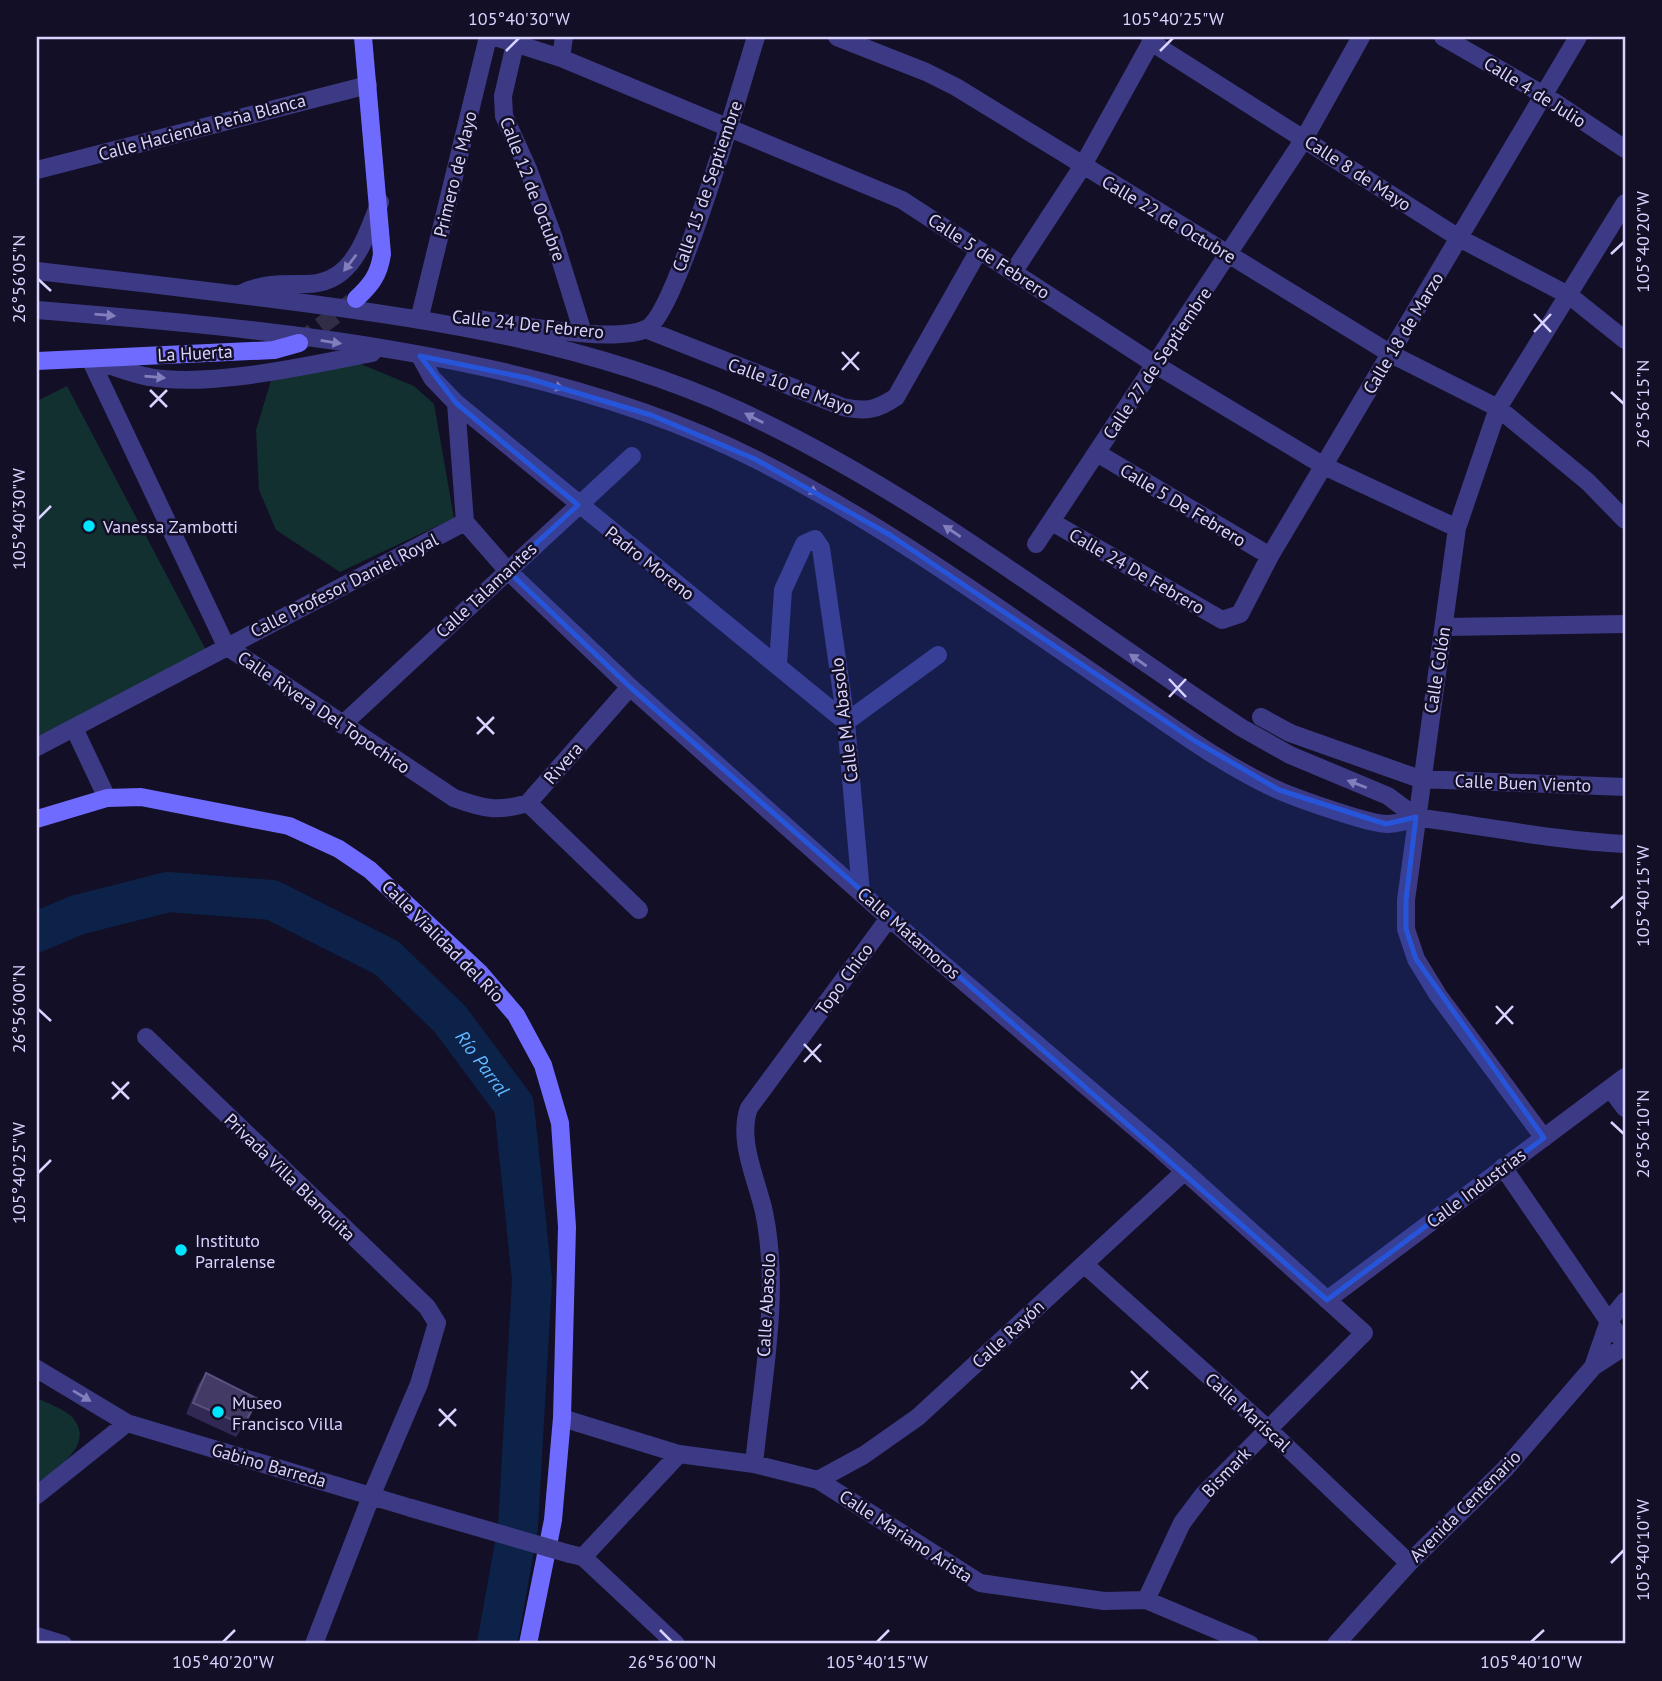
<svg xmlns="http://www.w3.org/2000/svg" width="1662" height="1681" font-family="'PT Sans',sans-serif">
<rect width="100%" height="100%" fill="#130f26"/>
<!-- green -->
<path fill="#12302f" d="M 339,355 L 414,386 L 434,404 L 454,518 L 340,572 L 276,530 L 259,490 L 256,430 L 273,374 Z
M 67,386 L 207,652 L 37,740 L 37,401 Z
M 37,1398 C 47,1403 64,1409 72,1417 C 97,1444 55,1470 37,1483 Z"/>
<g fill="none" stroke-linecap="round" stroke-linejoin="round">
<!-- river -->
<path stroke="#0c2248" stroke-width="40" id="s1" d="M 37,932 L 77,915 L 168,892 L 272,900 L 387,958 L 450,1019 L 514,1105 L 532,1280 L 518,1527 L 497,1644"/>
<!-- secondary-tunnel -->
<path stroke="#312d47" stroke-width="18" stroke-dasharray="18 9" stroke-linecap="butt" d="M 299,343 L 352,302"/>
<!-- street -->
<path stroke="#3d3a85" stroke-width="18" d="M 495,37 L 561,58 L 902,200 L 1156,365 L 1324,466 L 1457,528
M 837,37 L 926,72 L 956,87 L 1391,354 L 1498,408 L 1588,482 L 1625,520
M 1150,37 L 1151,42 L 1459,238 L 1570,296 L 1625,340
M 1443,37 L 1544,95 L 1625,149
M 515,44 L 503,96 L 504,116 L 528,169 L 553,236 L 583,333
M 561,58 L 564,37
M 37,170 L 368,85
M 37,271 C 116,280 194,289 273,299 C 433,319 592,343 740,411 C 920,494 1076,620 1242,728 L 1290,755 L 1388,796 L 1416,817
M 1014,271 L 1082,167 L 1154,37
M 240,294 C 263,283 280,284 304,284 C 353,285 364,240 380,202
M 37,310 C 269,329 547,353 757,460 C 880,522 992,604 1105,681 C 1161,719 1218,763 1280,791 C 1299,799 1369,824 1387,824 C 1402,824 1413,817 1429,819 C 1494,828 1560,841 1625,844
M 421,312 L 488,37
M 477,319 C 515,324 613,344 646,329 C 677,314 742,81 756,37
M 645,329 L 843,407 C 866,412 877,410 896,397 L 979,250
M 420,356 L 432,378 L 456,403 L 846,722 L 938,655
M 90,359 L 226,646 L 454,798 C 484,809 498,812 528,803 L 630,687
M 93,360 C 111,365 130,374 149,377 C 209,388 311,365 372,353
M 456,403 L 465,522
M 1097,453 L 1270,556
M 465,522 L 507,570 L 630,687 L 889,918 L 1161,1150 L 1364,1333 L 1203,1495 L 1182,1523 L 1146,1600
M 1052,522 L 1222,620 L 1240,614 L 1270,556 L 1578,37
M 1036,544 L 1304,139 L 1361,37
M 1444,627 L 1625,624
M 778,664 L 783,590 L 804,544 L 815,539 L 821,548 L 846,722 L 861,892
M 1261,717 L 1290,733 L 1420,779 L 1625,787
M 342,725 L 632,456
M 74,728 L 107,798
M 37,747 L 465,522
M 528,803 L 639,910
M 146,1037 L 427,1307 L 437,1323 L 419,1384 L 372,1494 L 314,1644
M 1610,1088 L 1625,1108
M 1544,1138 L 1438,995 L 1416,959 L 1406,929 L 1406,900 L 1457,528 L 1498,408 L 1625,203
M 1503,1167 L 1625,1345
M 1084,1264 L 1268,1429 L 1409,1563
M 1327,1300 L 1625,1077
M 1593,1367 L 1609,1321 L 1625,1301
M 37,1369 L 127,1423 L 411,1508
M 562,1418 L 679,1454 L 754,1464 L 818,1480 L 980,1583 L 1104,1601 L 1146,1600 L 1250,1644
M 754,1464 C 762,1382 781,1293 764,1212 C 757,1180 737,1140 749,1108 L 889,918
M 818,1480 L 864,1455 L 918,1417 L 1185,1171
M 37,1495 L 127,1423
M 570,1554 L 583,1557 L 676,1644
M 583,1557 L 679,1454
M 37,1636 L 63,1644
M 1336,1644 L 1409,1563 L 1505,1469 L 1593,1367 L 1625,1346"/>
<!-- secondary -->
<path stroke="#6f6bff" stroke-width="18" d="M 356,299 C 371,285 379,275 382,254 L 363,37
M 37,361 L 274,350 L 299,343
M 37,819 L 107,798 L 141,797 L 289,826 L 339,849 L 370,870 L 480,973 L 516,1015 L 543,1065 L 560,1123 L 567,1227 L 562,1418 L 553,1520 L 528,1644"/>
<!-- street-bridge -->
<path stroke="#3d3a85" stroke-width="18" d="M 411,1508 L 570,1554"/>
</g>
<!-- wall -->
<path fill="#312854" d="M 206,1373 L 244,1425 L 236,1437 L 186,1414 L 198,1385 Z"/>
<!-- building -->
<path fill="#433a66" stroke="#5a527e" stroke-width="2" d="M 206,1373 L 258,1399 L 244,1425 L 193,1403 Z"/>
<!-- one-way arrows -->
<defs><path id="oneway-solid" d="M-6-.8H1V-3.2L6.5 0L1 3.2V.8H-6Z" transform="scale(1.75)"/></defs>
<g fill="#837fbc">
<use href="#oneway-solid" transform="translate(350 263) rotate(127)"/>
<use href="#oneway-solid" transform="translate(105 315) rotate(5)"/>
<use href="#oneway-solid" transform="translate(331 342) rotate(9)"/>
<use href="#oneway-solid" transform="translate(155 377) rotate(5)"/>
<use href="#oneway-solid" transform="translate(554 386) rotate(16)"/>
<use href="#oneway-solid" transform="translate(754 418) rotate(-153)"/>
<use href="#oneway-solid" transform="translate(809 489) rotate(29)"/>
<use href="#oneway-solid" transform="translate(952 531) rotate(-146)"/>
<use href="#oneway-solid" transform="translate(1138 660) rotate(-145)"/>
<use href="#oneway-solid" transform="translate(1357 784) rotate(-159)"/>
<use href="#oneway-solid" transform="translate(82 1396) rotate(31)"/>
</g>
<!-- marked area -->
<path fill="#2655da" fill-opacity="0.2" stroke="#2655da" stroke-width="5" stroke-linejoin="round" d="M 420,356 L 527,378 L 651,415 L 755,459 L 890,535 L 1195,741 L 1279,790 L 1386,824 L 1416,817 L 1406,900 L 1406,929 L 1416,959 L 1544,1138 L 1327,1300 L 630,687 L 507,570 L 578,505 L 456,403 Z"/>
<!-- ticks -->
<path fill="none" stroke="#d9d4ff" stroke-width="2.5" d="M 506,51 L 519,38M 1160,51 L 1173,38M 1611,254 L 1624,242M 38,279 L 51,291M 1534,314 L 1551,332M 1534,332 L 1551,314M 842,352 L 859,370M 842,370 L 859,352M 150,390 L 167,407M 1611,392 L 1624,404M 150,407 L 167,390M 38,519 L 51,506M 1169,679 L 1186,697M 1169,697 L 1186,679M 477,717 L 494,734M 477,734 L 494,717M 1611,908 L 1624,896M 1496,1006 L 1513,1024M 38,1009 L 51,1021M 1496,1024 L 1513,1006M 804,1044 L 821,1062M 804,1062 L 821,1044M 112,1082 L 129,1099M 112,1099 L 129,1082M 1611,1122 L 1624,1134M 38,1173 L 51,1160M 1131,1371 L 1148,1389M 1131,1389 L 1148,1371M 439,1409 L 456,1426M 439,1426 L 456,1409M 1611,1563 L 1624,1550M 660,1630 L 672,1642M 223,1642 L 235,1630M 877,1642 L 889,1630M 1531,1642 L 1544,1630"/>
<!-- markers -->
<g fill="#00e5ff" stroke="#130f26" stroke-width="2.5">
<circle cx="89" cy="526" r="7"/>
<circle cx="181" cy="1250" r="7"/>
<circle cx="218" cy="1412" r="7"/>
</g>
<g text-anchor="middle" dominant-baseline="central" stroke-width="5" stroke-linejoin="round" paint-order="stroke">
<!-- street labels -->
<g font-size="18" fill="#d9d4ff" stroke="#130f26">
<text transform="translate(1535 92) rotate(32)">Calle 4 de Julio</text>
<text transform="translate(202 127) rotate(-15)">Calle Hacienda Peña Blanca</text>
<text transform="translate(1358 173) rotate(33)">Calle 8 de Mayo</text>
<text transform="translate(455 174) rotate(-76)">Primero de Mayo</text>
<text transform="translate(707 186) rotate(-71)">Calle 15 de Septiembre</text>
<text transform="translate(533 189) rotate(69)">Calle 12 de Octubre</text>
<text transform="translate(1169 219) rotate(31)">Calle 22 de Octubre</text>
<text transform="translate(989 256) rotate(33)">Calle 5 de Febrero</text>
<text transform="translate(528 324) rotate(6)">Calle 24 De Febrero</text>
<text transform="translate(1403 333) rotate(-59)">Calle 18 de Marzo</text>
<text transform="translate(195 353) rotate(-3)">La Huerta</text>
<text transform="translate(1157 363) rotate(-56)">Calle 27 de Septiembre</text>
<text transform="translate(791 386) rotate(20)">Calle 10 de Mayo</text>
<text transform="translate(1183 505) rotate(31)">Calle 5 De Febrero</text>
<text transform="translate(650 563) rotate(38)">Padro Moreno</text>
<text transform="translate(1137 571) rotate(30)">Calle 24 De Febrero</text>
<text transform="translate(344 585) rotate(-27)">Calle Profesor Daniel Royal</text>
<text transform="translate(486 590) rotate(-43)">Calle Talamantes</text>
<text transform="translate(1437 670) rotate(-81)">Calle Colón</text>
<text transform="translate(324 712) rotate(34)">Calle Rivera Del Topochico</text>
<text transform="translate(844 720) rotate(-97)">Calle M. Abasolo</text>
<text transform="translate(563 763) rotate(-49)">Rivera</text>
<text transform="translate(1523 783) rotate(2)">Calle Buen Viento</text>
<text transform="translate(909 933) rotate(41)">Calle Matamoros</text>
<text transform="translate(443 941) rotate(45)">Calle Vialidad del Río</text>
<text transform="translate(844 979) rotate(-54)">Topo Chico</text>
<text transform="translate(290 1177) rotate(44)">Privada Villa Blanquita</text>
<text transform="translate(1476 1188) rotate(-37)">Calle Industrias</text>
<text transform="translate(766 1305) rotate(-87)">Calle Abasolo</text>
<text transform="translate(1008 1334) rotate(-43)">Calle Rayón</text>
<text transform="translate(1248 1412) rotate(42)">Calle Mariscal</text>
<text transform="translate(269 1465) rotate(16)">Gabino Barreda</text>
<text transform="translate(1226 1472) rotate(-46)">Bismark</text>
<text transform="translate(1465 1506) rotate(-45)">Avenida Centenario</text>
<text transform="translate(906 1536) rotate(33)">Calle Mariano Arista</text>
</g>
<!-- poi labels -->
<g font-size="18" fill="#d9d4ff" stroke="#130f26" text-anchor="start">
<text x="103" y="526">Vanessa Zambotti</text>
<text x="195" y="1240">Instituto<tspan x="195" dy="21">Parralense</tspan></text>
<text x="232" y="1402">Museo<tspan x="232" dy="21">Francisco Villa</tspan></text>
</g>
<!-- water labels -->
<g font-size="19" font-style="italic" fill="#62b6ff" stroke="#130f26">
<text stroke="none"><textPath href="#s1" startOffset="513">Río Parral</textPath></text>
</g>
</g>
<!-- border -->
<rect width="1662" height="1681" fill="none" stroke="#130f26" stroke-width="77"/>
<rect x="38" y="38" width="1586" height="1604" fill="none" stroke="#d9d4ff" stroke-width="2.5"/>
<g font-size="18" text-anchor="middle" fill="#d9d4ff">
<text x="519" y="25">105°40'30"W</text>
<text x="1173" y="25">105°40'25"W</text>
<text transform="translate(1643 242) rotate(-90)" y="6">105°40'20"W</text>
<text transform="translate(19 279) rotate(-90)" y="6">26°56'05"N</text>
<text transform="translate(1643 404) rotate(-90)" y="6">26°56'15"N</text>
<text transform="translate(19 519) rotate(-90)" y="6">105°40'30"W</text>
<text transform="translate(1643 896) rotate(-90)" y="6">105°40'15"W</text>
<text transform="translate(19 1009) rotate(-90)" y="6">26°56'00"N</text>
<text transform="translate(1643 1134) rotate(-90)" y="6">26°56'10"N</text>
<text transform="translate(19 1173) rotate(-90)" y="6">105°40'25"W</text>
<text transform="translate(1643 1550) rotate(-90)" y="6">105°40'10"W</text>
<text x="223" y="1668">105°40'20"W</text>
<text x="672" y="1668">26°56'00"N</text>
<text x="877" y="1668">105°40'15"W</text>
<text x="1531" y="1668">105°40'10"W</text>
</g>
</svg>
